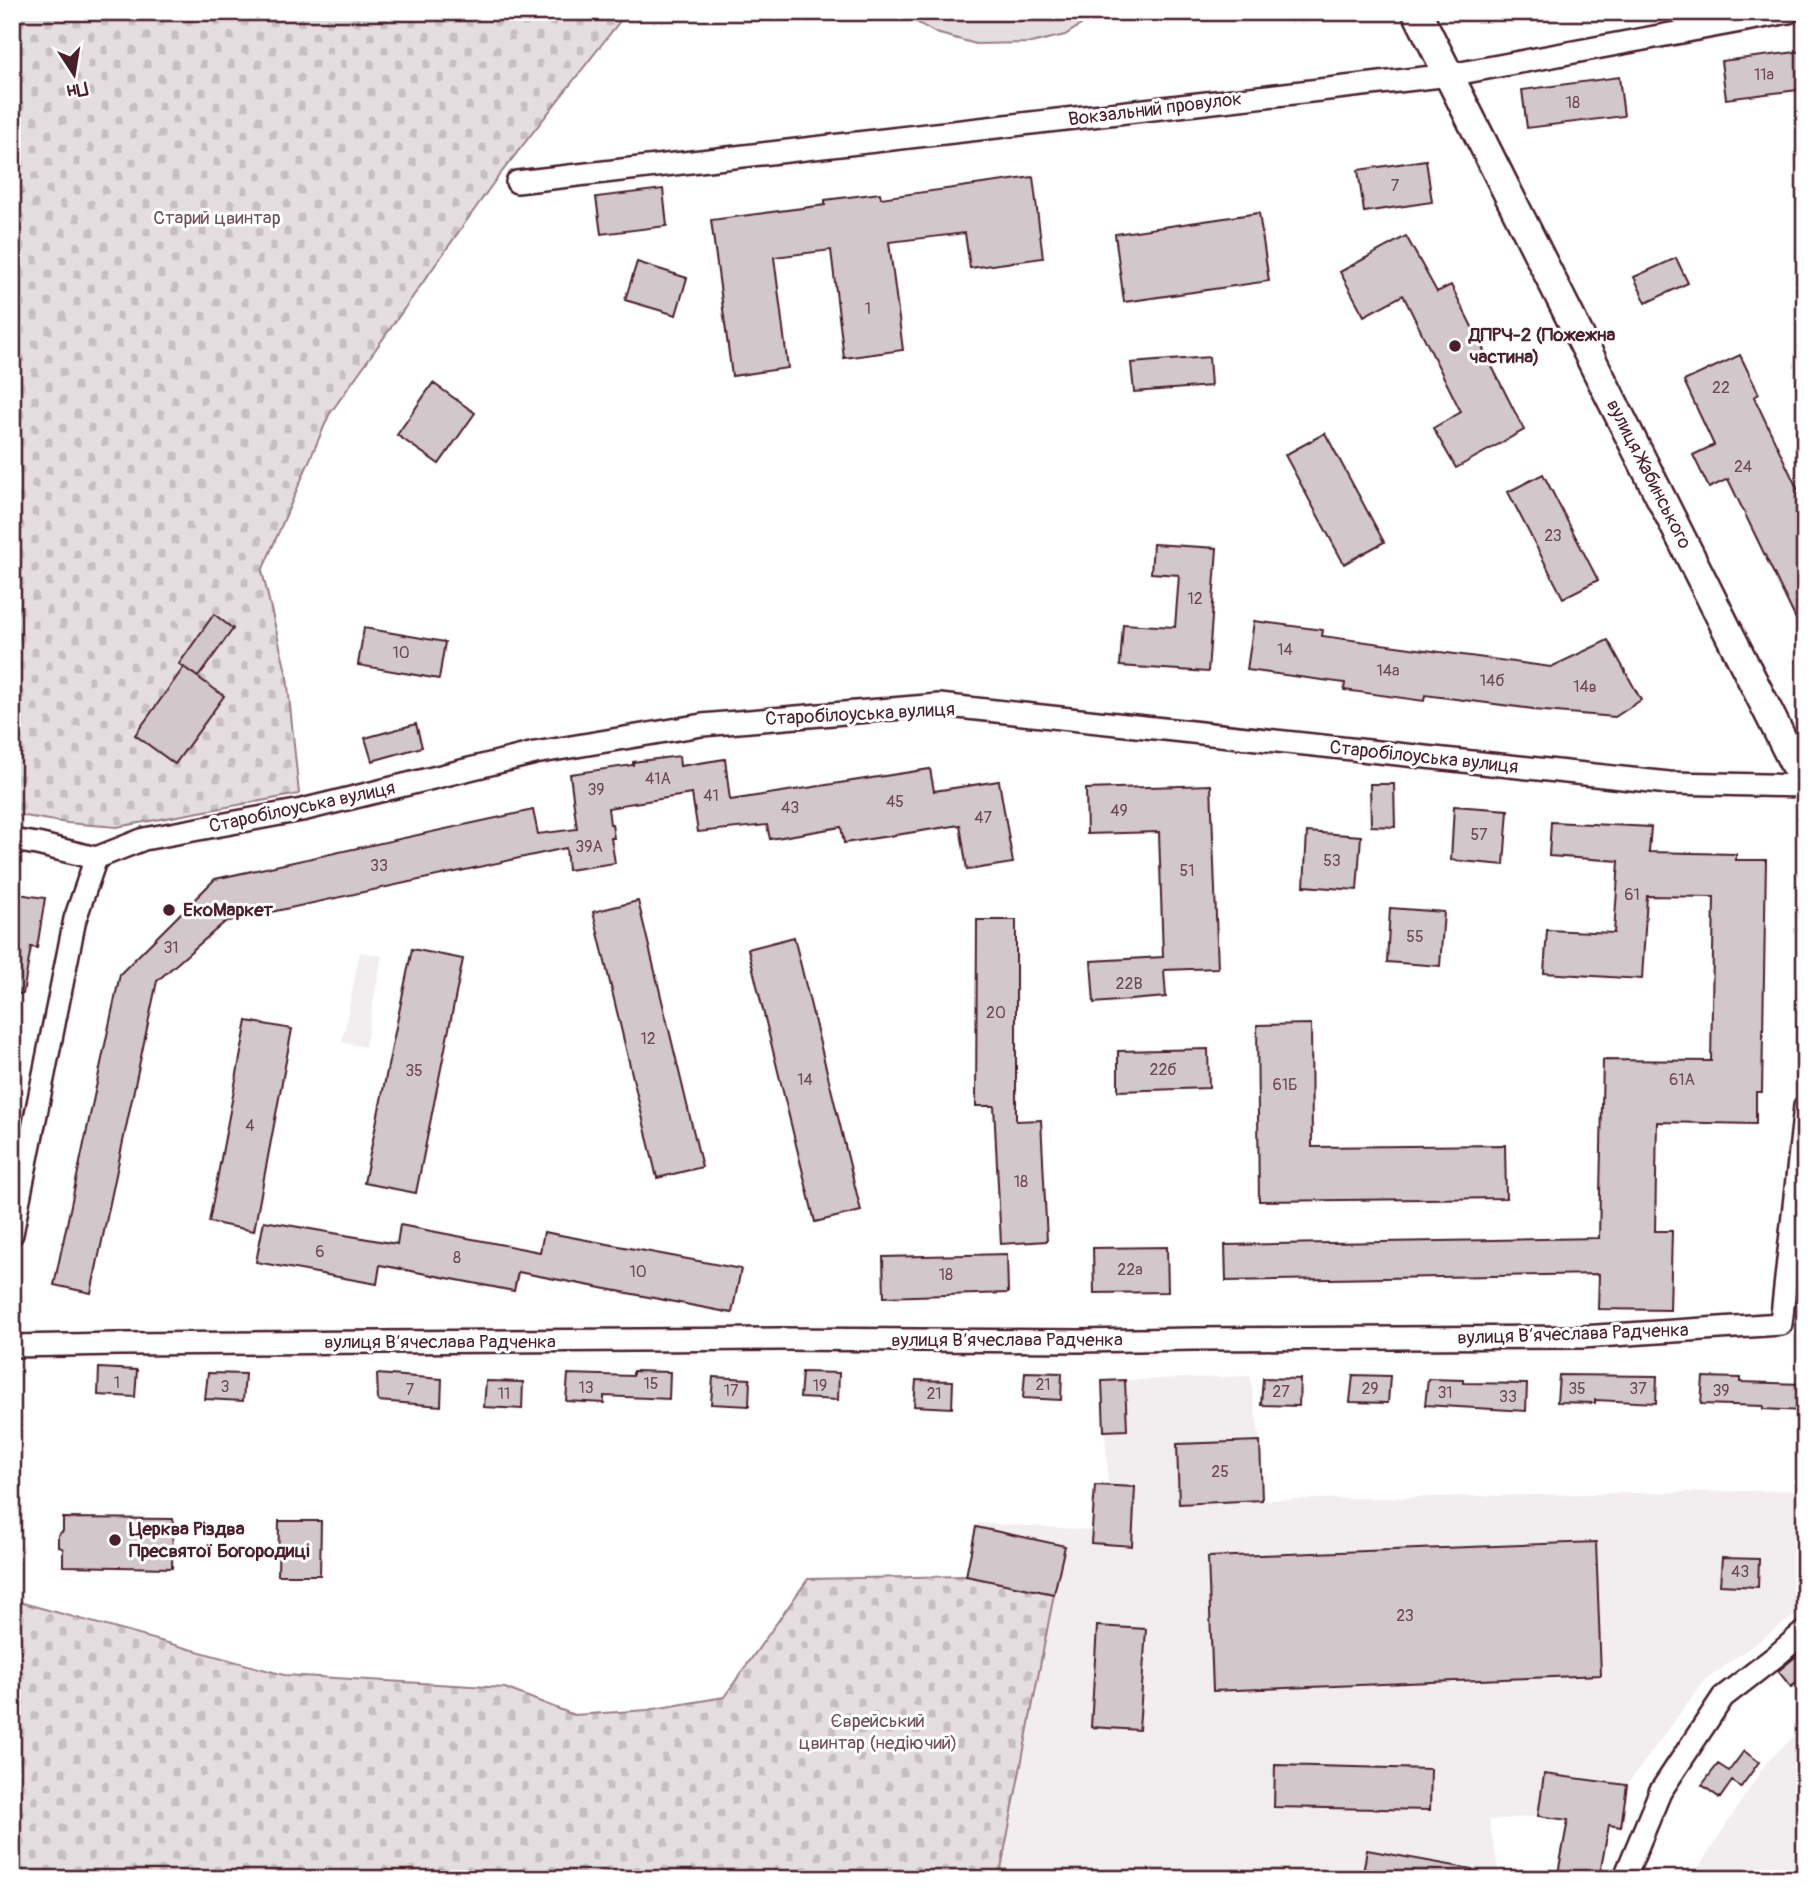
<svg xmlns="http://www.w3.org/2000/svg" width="1817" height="1891" font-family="Pangolin,sans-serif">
<defs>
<pattern id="cemetery-stones" width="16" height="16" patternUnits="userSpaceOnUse" patternTransform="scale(1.75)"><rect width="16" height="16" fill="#e5dee0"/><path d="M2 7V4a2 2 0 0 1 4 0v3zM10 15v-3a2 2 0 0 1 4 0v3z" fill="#c6bec0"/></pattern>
</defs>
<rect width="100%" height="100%" fill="#fff"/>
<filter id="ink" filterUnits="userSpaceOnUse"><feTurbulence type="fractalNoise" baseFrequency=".0143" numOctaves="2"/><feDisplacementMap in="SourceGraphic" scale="14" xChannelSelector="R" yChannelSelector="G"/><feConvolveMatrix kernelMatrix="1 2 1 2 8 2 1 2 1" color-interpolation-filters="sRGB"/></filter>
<g filter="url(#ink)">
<!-- built -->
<path fill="#f2eeef" d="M 360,952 L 382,956 L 365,1047 L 342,1042 Z
M 1250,1376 L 1260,1441 L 1263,1500 L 1805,1490 L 1805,1608 L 1705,1680 L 1627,1785 L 1621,1827 L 1538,1816 L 1489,1820 L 1499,1874 L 1498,1879 L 999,1879 L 1054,1594 L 966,1576 L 976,1527 L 978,1523 L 1092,1530 L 1095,1485 L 1108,1485 L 1102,1381 Z
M 1805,1726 L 1805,1879 L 1691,1879 L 1766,1763 Z"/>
<!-- green -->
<path fill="#e5dee0" stroke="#987e86" stroke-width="2" d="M 903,12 L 1101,12 L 1065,35 L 1031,43 L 976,44 L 936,33 L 906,16 Z"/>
<!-- cemetery -->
<path fill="url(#cemetery-stones)" stroke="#987e86" stroke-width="2" d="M 12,12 L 627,12 L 494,182 L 329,415 L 262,571 L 287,676 L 299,794 L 117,827 L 67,823 L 12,814 Z
M 966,1576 L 1054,1594 L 999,1879 L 12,1879 L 12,1600 L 284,1675 L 505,1688 L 574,1715 L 648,1710 L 724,1697 L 808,1579 Z"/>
<!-- building -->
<path fill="#d2c7cb" stroke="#4a1f2b" stroke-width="2" d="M 1805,51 L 1805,89 L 1726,99 L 1721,61 Z
M 1619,77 L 1624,116 L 1527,128 L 1522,90 Z
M 1426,160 L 1432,202 L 1364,212 L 1358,170 Z
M 1033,177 L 1043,258 L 970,268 L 965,233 L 889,242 L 903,350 L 844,358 L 831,250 L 774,257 L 788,368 L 732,376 L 711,220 L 825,205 L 825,200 L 880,193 L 881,198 Z
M 663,189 L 667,226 L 601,234 L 596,197 Z
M 1259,213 L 1269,281 L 1124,302 L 1115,234 Z
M 1406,236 L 1437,292 L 1451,285 L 1524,430 L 1456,468 L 1433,428 L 1461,412 L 1403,295 L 1364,316 L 1340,272 Z
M 1676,258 L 1688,283 L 1646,303 L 1634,277 Z
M 637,262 L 687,278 L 676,315 L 625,300 Z
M 1740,355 L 1759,394 L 1754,397 L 1805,505 L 1805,638 L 1728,479 L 1709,488 L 1693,455 L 1714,445 L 1684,381 Z
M 1209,357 L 1211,386 L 1134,392 L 1131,363 Z
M 433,383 L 475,413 L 439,464 L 397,435 Z
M 1325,433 L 1384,542 L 1344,564 L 1285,455 Z
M 1543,474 L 1598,580 L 1563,598 L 1508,492 Z
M 1153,544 L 1217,548 L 1208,672 L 1120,666 L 1123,624 L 1175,627 L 1179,575 L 1151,573 Z
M 214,614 L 233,629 L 198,677 L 185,668 L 224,696 L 175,764 L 135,735 L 184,667 L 179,664 Z
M 1254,621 L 1323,630 L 1322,636 L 1551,667 L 1608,640 L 1641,700 L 1615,717 L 1533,710 L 1533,709 L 1425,695 L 1424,701 L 1344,690 L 1345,683 L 1247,670 Z
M 364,628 L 445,642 L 439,679 L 358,665 Z
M 416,724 L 422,747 L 372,761 L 365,738 Z
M 679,756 L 680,766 L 725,759 L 730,800 L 930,769 L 934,791 L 999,781 L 1013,863 L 967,870 L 960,825 L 844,843 L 841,827 L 770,839 L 767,825 L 698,832 L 692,794 L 621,805 L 621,806 L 608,808 L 610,824 L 612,824 L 614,838 L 611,838 L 615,863 L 568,870 L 566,848 L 225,922 L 157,981 L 91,1293 L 54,1285 L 120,974 L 215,879 L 533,810 L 538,834 L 577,829 L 570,774 L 633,765 L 633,762 Z
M 1370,784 L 1394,784 L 1395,827 L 1371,826 Z
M 1211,785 L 1218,968 L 1164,970 L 1166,997 L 1094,1003 L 1091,961 L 1163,957 L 1159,832 L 1087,834 L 1086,789 Z
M 1454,806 L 1508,810 L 1504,865 L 1451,860 Z
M 1551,822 L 1651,827 L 1649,852 L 1736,854 L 1736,860 L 1766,860 L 1762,1092 L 1756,1092 L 1756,1124 L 1657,1122 L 1655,1231 L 1672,1231 L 1670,1310 L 1598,1309 L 1599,1274 L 1226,1281 L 1225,1245 L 1599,1238 L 1603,1060 L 1711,1061 L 1714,897 L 1647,896 L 1642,979 L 1544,973 L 1547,930 L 1614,933 L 1619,861 L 1549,856 Z
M 1307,832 L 1361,836 L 1357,890 L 1304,886 Z
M 12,893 L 45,898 L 37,948 L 31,947 L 23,994 L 12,993 Z
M 638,901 L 702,1167 L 657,1178 L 593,912 Z
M 1390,908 L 1444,912 L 1440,966 L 1387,962 Z
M 977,920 L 1016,920 L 1016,1121 L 1041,1120 L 1047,1241 L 1001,1244 L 994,1106 L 976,1106 Z
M 794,937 L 861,1211 L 815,1222 L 748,949 Z
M 412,949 L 463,959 L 416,1193 L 364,1183 Z
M 247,1021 L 292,1029 L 254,1231 L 209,1222 Z
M 1311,1024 L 1312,1147 L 1505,1145 L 1506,1198 L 1259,1201 L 1257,1025 Z
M 1208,1049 L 1209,1088 L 1118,1091 L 1118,1051 Z
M 264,1221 L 397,1244 L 400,1225 L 540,1252 L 544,1232 L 741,1269 L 732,1313 L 518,1272 L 514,1291 L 380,1265 L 377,1284 L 256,1262 Z
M 1167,1247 L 1168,1292 L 1094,1293 L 1093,1248 Z
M 1007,1254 L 1008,1293 L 884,1297 L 883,1257 Z
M 99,1368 L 137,1370 L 135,1397 L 98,1395 Z
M 633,1371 L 670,1372 L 669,1399 L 604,1396 L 604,1403 L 566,1401 L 568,1374 L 633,1376 Z
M 802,1372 L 839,1373 L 838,1400 L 800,1398 Z
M 1025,1372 L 1062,1373 L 1061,1400 L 1023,1398 Z
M 208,1373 L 245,1374 L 243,1401 L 205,1399 Z
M 377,1374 L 442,1379 L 441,1406 L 378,1401 Z
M 1353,1375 L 1390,1376 L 1388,1403 L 1350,1402 Z
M 1559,1375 L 1657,1376 L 1656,1403 L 1595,1400 L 1595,1403 L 1557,1402 Z
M 713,1377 L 750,1379 L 749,1406 L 711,1404 Z
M 1703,1377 L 1740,1378 L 1740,1382 L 1802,1384 L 1801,1411 L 1763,1409 L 1763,1406 L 1701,1404 Z
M 1263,1378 L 1300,1379 L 1299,1406 L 1261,1405 Z
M 1428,1379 L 1464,1380 L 1464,1383 L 1527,1384 L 1526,1411 L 1425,1405 Z
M 916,1380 L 953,1381 L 952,1408 L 914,1406 Z
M 1125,1380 L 1127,1430 L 1104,1431 L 1102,1381 Z
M 486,1381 L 523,1382 L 522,1409 L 484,1407 Z
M 1260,1441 L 1262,1500 L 1179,1504 L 1177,1444 Z
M 1095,1485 L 1135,1487 L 1132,1546 L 1091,1543 Z
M 63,1518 L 173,1519 L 172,1568 L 63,1566 L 63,1549 L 58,1546 L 58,1535 L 63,1531 Z
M 279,1521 L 321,1521 L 320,1575 L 278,1575 Z
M 976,1527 L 1065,1546 L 1054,1594 L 966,1576 Z
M 1596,1542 L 1601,1675 L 1213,1691 L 1208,1557 Z
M 1722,1558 L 1759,1559 L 1758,1587 L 1720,1585 Z
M 1097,1626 L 1146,1629 L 1139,1730 L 1091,1727 Z
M 1805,1649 L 1805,1676 L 1791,1687 L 1778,1671 Z
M 1744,1751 L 1759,1762 L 1741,1787 L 1732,1781 L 1720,1798 L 1702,1785 L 1718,1764 L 1729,1771 Z
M 1275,1765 L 1431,1769 L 1430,1810 L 1274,1807 Z
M 1544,1774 L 1627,1785 L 1621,1827 L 1609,1825 L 1599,1879 L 1557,1879 L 1568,1820 L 1538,1816 Z
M 1367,1850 L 1472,1869 L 1472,1879 L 1362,1879 Z"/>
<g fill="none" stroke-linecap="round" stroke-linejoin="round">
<defs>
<path id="minor" d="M 517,182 L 1450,75 L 1789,12
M 12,840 L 37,844 L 96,858 L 144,839 L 302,810 L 535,753 L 702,725 L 939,705 L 1669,783 L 1805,786
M 12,1234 L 75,919 L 96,858
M 12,1346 L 119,1344 L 779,1339 L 1079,1341 L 1194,1339 L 1582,1337 L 1781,1324 L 1805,1106
M 1624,1879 L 1660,1792 L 1723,1697 L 1776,1656 L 1805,1631"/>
<path id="tertiary" d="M 1417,12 L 1805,785"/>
</defs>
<!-- minor casing -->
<use href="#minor" stroke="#4a1f2b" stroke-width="26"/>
<!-- tertiary casing -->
<use href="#tertiary" stroke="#4a1f2b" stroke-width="33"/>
<!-- minor -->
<use href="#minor" stroke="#fff" stroke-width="21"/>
<!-- tertiary -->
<use href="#tertiary" stroke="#fff" stroke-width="28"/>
</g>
</g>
<!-- markers -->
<g fill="#4a1f2b" stroke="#fff" stroke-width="2.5">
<circle cx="1455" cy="346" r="7"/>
<circle cx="169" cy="910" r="7"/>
<circle cx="115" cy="1540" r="7"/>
</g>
<g text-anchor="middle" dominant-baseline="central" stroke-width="6" stroke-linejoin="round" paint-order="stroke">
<!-- number labels -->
<g font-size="16" fill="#6c4953">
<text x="1764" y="75">11а</text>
<text x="1573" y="103">18</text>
<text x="1395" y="186">7</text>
<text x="868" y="309">1</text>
<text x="1721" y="388">22</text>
<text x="1743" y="467">24</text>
<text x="1553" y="536">23</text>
<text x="1195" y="599">12</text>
<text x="1285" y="650">14</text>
<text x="401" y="653">10</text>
<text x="1388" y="671">14а</text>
<text x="1492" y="681">14б</text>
<text x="1585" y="687">14в</text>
<text x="658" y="779">41А</text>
<text x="596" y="790">39</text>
<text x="711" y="796">41</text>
<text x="895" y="802">45</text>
<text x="790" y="808">43</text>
<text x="1119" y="811">49</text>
<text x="983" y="818">47</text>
<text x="1479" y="835">57</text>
<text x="589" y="847">39А</text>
<text x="1332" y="861">53</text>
<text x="379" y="866">33</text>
<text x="1187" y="871">51</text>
<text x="1632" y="895">61</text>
<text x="1415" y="937">55</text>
<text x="171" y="948">31</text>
<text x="1129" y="984">22В</text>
<text x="996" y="1013">20</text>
<text x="648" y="1039">12</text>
<text x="1163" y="1070">22б</text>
<text x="414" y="1071">35</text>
<text x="805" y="1080">14</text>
<text x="1682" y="1080">61А</text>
<text x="1285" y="1085">61Б</text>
<text x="250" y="1126">4</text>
<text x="1021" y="1182">18</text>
<text x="320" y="1252">6</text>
<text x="457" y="1258">8</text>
<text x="1130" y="1270">22а</text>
<text x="638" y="1272">10</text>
<text x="946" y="1275">18</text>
<text x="117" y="1383">1</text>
<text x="651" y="1384">15</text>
<text x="1043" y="1385">21</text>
<text x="820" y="1386">19</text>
<text x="225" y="1387">3</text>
<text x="586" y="1388">13</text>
<text x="1370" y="1389">29</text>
<text x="1577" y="1389">35</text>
<text x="1638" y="1389">37</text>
<text x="410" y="1390">7</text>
<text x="731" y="1391">17</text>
<text x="1721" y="1391">39</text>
<text x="1281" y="1392">27</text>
<text x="1445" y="1393">31</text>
<text x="504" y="1394">11</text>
<text x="934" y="1394">21</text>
<text x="1508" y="1397">33</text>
<text x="1220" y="1472">25</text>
<text x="1740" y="1572">43</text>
<text x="1405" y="1616">23</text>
</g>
<!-- street labels -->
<g font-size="19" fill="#4a1f2b" stroke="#fff">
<text transform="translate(1155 109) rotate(-7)">Вокзальний провулок</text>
<text transform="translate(1649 474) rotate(63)">вулиця Жабинського</text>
<text transform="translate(860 714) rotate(-3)">Старобілоуська вулиця</text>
<text transform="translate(1424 757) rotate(6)">Старобілоуська вулиця</text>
<text transform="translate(302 807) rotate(-12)">Старобілоуська вулиця</text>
<text transform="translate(1573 1334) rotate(-2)">вулиця Вʼячеслава Радченка</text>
<text x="1007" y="1340">вулиця Вʼячеслава Радченка</text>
<text x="440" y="1342">вулиця Вʼячеслава Радченка</text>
</g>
<!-- park labels -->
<g font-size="19" fill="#714f58" stroke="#fff">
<text x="217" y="218">Старий цвинтар</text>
<text x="878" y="1721">Єврейський<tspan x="878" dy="22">цвинтар (недіючий)</tspan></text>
</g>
<!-- poi labels -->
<g font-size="19" font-weight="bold" fill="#4a1f2b" stroke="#fff" text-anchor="start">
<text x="1469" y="335">ДПРЧ-2 (Пожежна<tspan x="1469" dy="22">частина)</tspan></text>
<text x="183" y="910">ЕкоМаркет</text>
<text x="129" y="1529">Церква Різдва<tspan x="129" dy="22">Пресвятої Богородиці</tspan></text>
</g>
</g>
<!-- margin -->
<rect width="1817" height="1891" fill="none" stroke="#fff" stroke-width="42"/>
<rect x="21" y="21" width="1775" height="1849" fill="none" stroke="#4a1f2b" stroke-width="2.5" filter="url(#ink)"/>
<!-- north arrow -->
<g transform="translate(74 74) rotate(168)" stroke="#ffffff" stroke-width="5" paint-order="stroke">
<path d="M0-5L12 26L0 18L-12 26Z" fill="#4a1f2b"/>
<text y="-10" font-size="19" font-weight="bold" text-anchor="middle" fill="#4a1f2b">Пн</text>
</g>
</svg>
